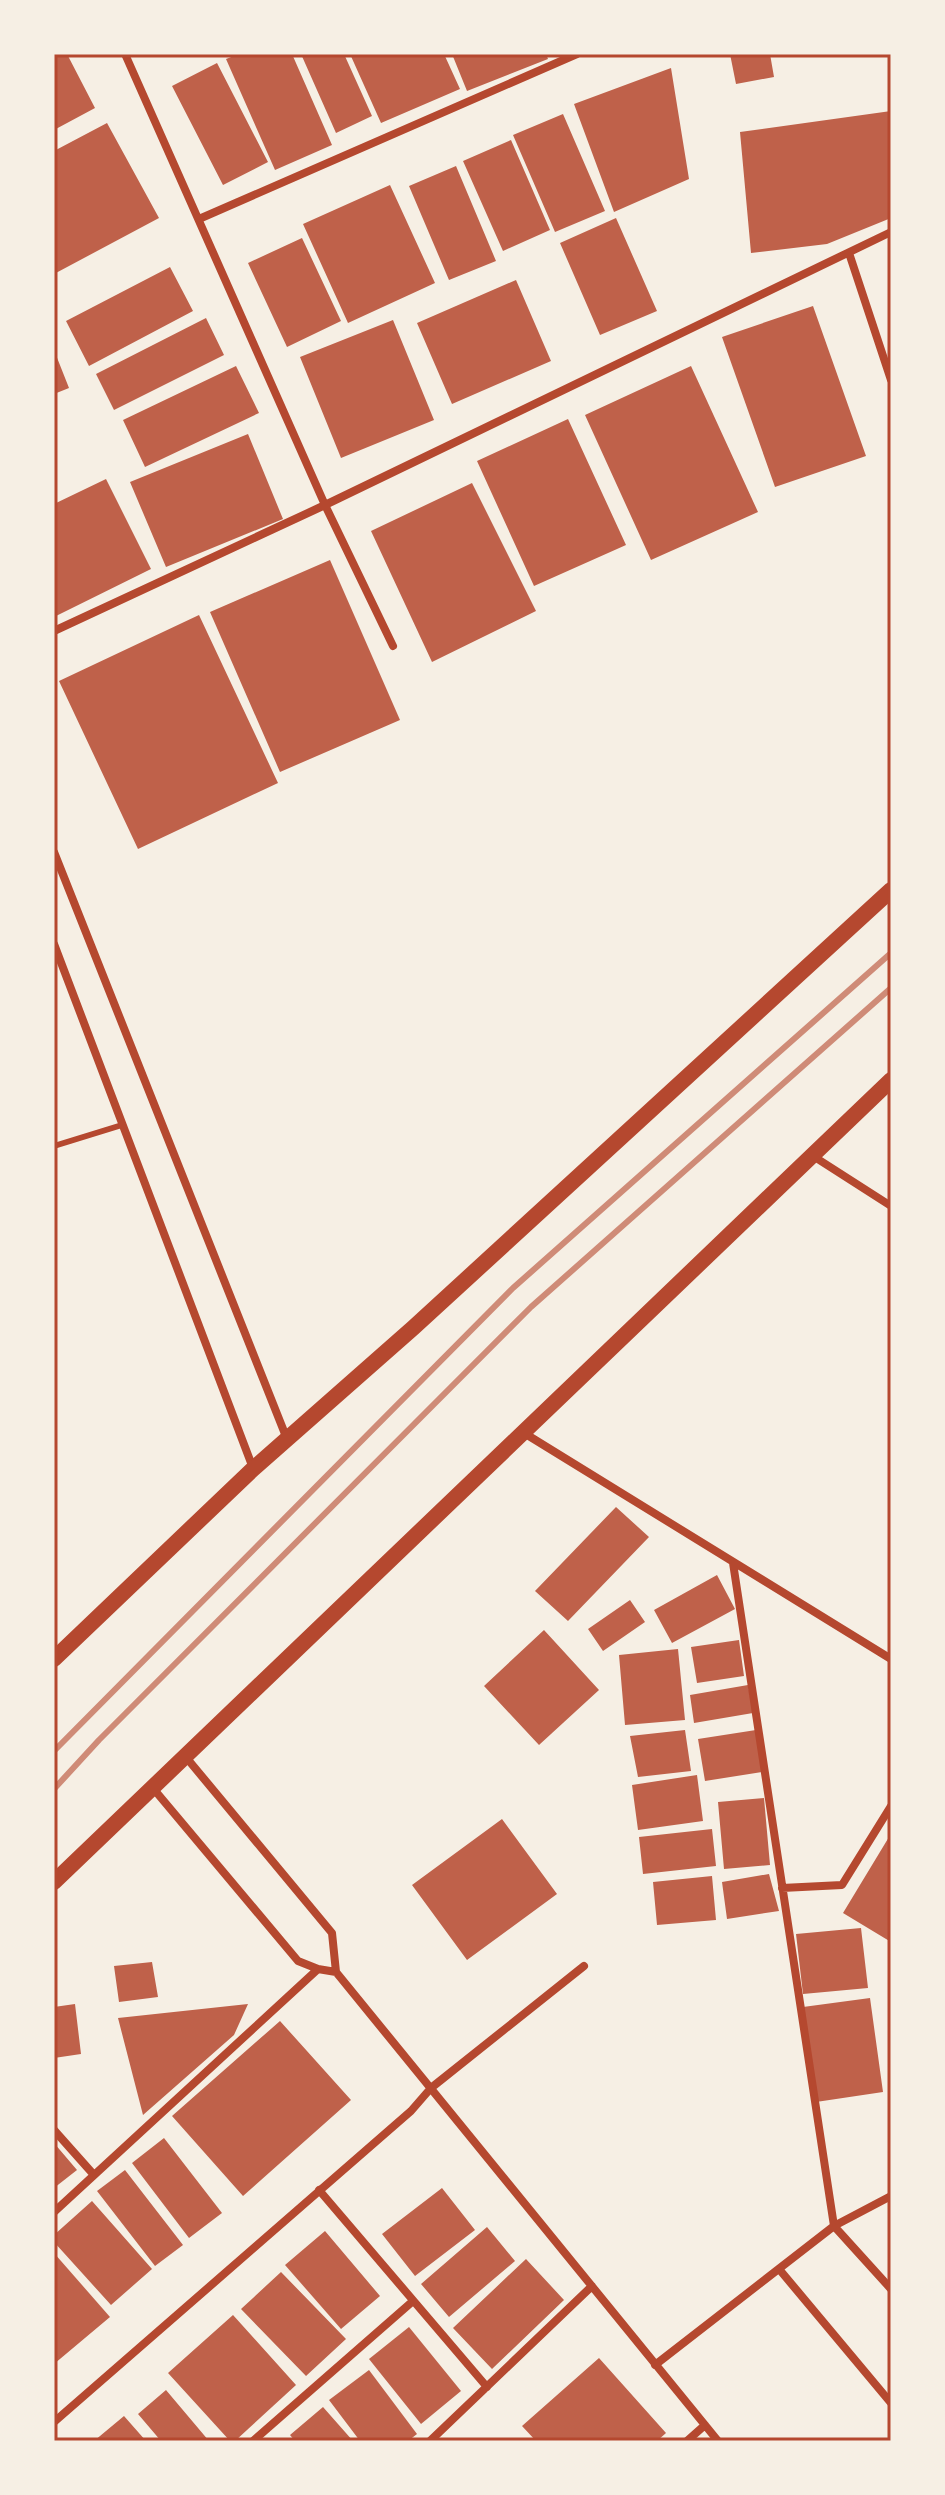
<svg xmlns="http://www.w3.org/2000/svg" width="945" height="2495" font-family="'Varela Round',sans-serif">
<rect width="100%" height="100%" fill="#f6efe4"/>
<!-- building -->
<path fill="#bf614a" d="M 54,54 L 67,54 L 95,108 L 54,130 Z
M 239,54 L 292,54 L 332,145 L 275,170 L 226,59 Z
M 301,54 L 344,54 L 372,116 L 336,133 Z
M 350,54 L 444,54 L 460,89 L 381,123 Z
M 452,54 L 546,54 L 548,59 L 467,91 Z
M 730,54 L 770,54 L 774,77 L 736,84 Z
M 217,63 L 268,162 L 223,185 L 172,86 Z
M 671,68 L 689,179 L 614,212 L 574,104 Z
M 891,111 L 891,218 L 827,244 L 751,253 L 740,132 Z
M 563,114 L 605,211 L 555,232 L 513,135 Z
M 107,123 L 159,218 L 54,274 L 54,151 Z
M 511,140 L 550,230 L 503,251 L 463,161 Z
M 456,166 L 496,261 L 449,280 L 409,186 Z
M 390,185 L 435,283 L 348,323 L 303,224 Z
M 616,218 L 657,311 L 600,335 L 560,243 Z
M 302,238 L 341,321 L 287,347 L 248,263 Z
M 170,267 L 193,311 L 89,366 L 66,321 Z
M 516,280 L 551,361 L 452,404 L 417,323 Z
M 813,306 L 866,456 L 775,487 L 722,337 Z
M 206,318 L 224,355 L 114,410 L 96,374 Z
M 393,320 L 434,420 L 341,458 L 300,357 Z
M 54,350 L 69,388 L 54,394 Z
M 236,366 L 259,413 L 145,467 L 123,420 Z
M 691,366 L 758,512 L 651,560 L 585,415 Z
M 568,419 L 626,545 L 534,586 L 477,461 Z
M 248,434 L 283,519 L 166,567 L 130,482 Z
M 106,479 L 151,569 L 54,617 L 54,504 Z
M 472,483 L 536,611 L 432,662 L 371,531 Z
M 330,560 L 400,720 L 280,772 L 210,612 Z
M 199,615 L 278,783 L 138,849 L 59,681 Z
M 616,1507 L 649,1537 L 568,1621 L 535,1591 Z
M 717,1575 L 735,1609 L 672,1643 L 654,1610 Z
M 630,1600 L 645,1622 L 603,1651 L 588,1629 Z
M 544,1630 L 599,1690 L 539,1745 L 484,1686 Z
M 739,1640 L 744,1676 L 697,1683 L 691,1647 Z
M 678,1649 L 685,1720 L 625,1725 L 619,1655 Z
M 748,1685 L 753,1713 L 694,1723 L 690,1695 Z
M 685,1730 L 691,1771 L 638,1777 L 630,1736 Z
M 756,1730 L 762,1772 L 705,1781 L 698,1739 Z
M 697,1775 L 703,1821 L 638,1830 L 632,1785 Z
M 764,1798 L 770,1865 L 724,1869 L 718,1802 Z
M 502,1819 L 557,1894 L 467,1960 L 412,1885 Z
M 712,1829 L 716,1866 L 643,1874 L 639,1837 Z
M 889,1837 L 891,1839 L 891,1942 L 843,1913 Z
M 769,1874 L 779,1911 L 727,1919 L 722,1882 Z
M 712,1876 L 716,1920 L 657,1925 L 653,1882 Z
M 861,1928 L 868,1988 L 803,1994 L 796,1934 Z
M 152,1962 L 158,1997 L 119,2002 L 114,1966 Z
M 870,1998 L 883,2092 L 816,2102 L 803,2007 Z
M 75,2004 L 81,2054 L 54,2058 L 54,2007 Z
M 248,2004 L 234,2035 L 143,2115 L 118,2018 Z
M 280,2021 L 351,2100 L 243,2196 L 172,2116 Z
M 164,2138 L 222,2213 L 189,2238 L 132,2163 Z
M 54,2143 L 77,2170 L 54,2188 Z
M 125,2170 L 183,2245 L 155,2266 L 97,2191 Z
M 442,2188 L 475,2230 L 415,2276 L 382,2234 Z
M 92,2201 L 152,2269 L 111,2305 L 54,2242 L 54,2235 Z
M 487,2227 L 515,2261 L 449,2317 L 421,2284 Z
M 325,2231 L 380,2296 L 341,2329 L 285,2265 Z
M 54,2253 L 110,2317 L 54,2364 Z
M 526,2259 L 564,2300 L 492,2369 L 453,2328 Z
M 281,2272 L 346,2339 L 306,2376 L 241,2309 Z
M 233,2315 L 296,2385 L 235,2441 L 230,2441 L 168,2373 Z
M 409,2327 L 461,2391 L 421,2424 L 369,2359 Z
M 599,2358 L 666,2433 L 657,2441 L 536,2441 L 522,2426 Z
M 369,2370 L 417,2434 L 408,2441 L 360,2441 L 329,2400 Z
M 166,2390 L 209,2441 L 161,2441 L 138,2414 Z
M 323,2407 L 353,2441 L 295,2441 L 290,2435 Z
M 124,2416 L 146,2441 L 94,2441 Z"/>
<g fill="none" stroke-linecap="round" stroke-linejoin="round">
<!-- service -->
<path stroke="#b5482f" stroke-width="6" d="M 54,1146 L 122,1125"/>
<!-- minor -->
<path stroke="#b5482f" stroke-width="8" d="M 125,54 L 325,505 L 393,646
M 199,219 L 577,54
M 849,253 L 891,380
M 54,631 L 325,505 L 891,232
M 54,852 L 287,1439
M 54,944 L 253,1468
M 813,1156 L 891,1206
M 524,1433 L 891,1659
M 733,1563 L 834,2226 L 891,2289
M 185,1756 L 332,1933 L 336,1972 L 718,2441
M 152,1787 L 298,1961 L 318,1969 L 336,1972
M 782,1888 L 842,1885 L 891,1806
M 54,2130 L 94,2175
M 319,2190 L 487,2387
M 54,2212 L 318,1969
M 779,2269 L 891,2403
M 655,2365 L 834,2226 L 891,2196
M 54,2422 L 411,2111 L 431,2088 L 584,1966
M 253,2441 L 413,2301
M 430,2441 L 592,2286
M 687,2441 L 705,2425"/>
<!-- secondary -->
<path stroke="#b5482f" stroke-width="16" d="M 54,1659 L 253,1469 L 413,1328 L 891,890
M 54,1882 L 891,1080"/>
<!-- rail -->
<path stroke="#cf8b77" stroke-width="6" d="M 54,1751 L 513,1288 L 891,953
M 54,1789 L 99,1740 L 531,1307 L 891,988"/>
</g>
<!-- border -->
<rect width="945" height="2495" fill="none" stroke="#f6efe4" stroke-width="112"/>
<rect x="56" y="56" width="833" height="2383" fill="none" stroke="#b5482f" stroke-width="3"/>
</svg>
